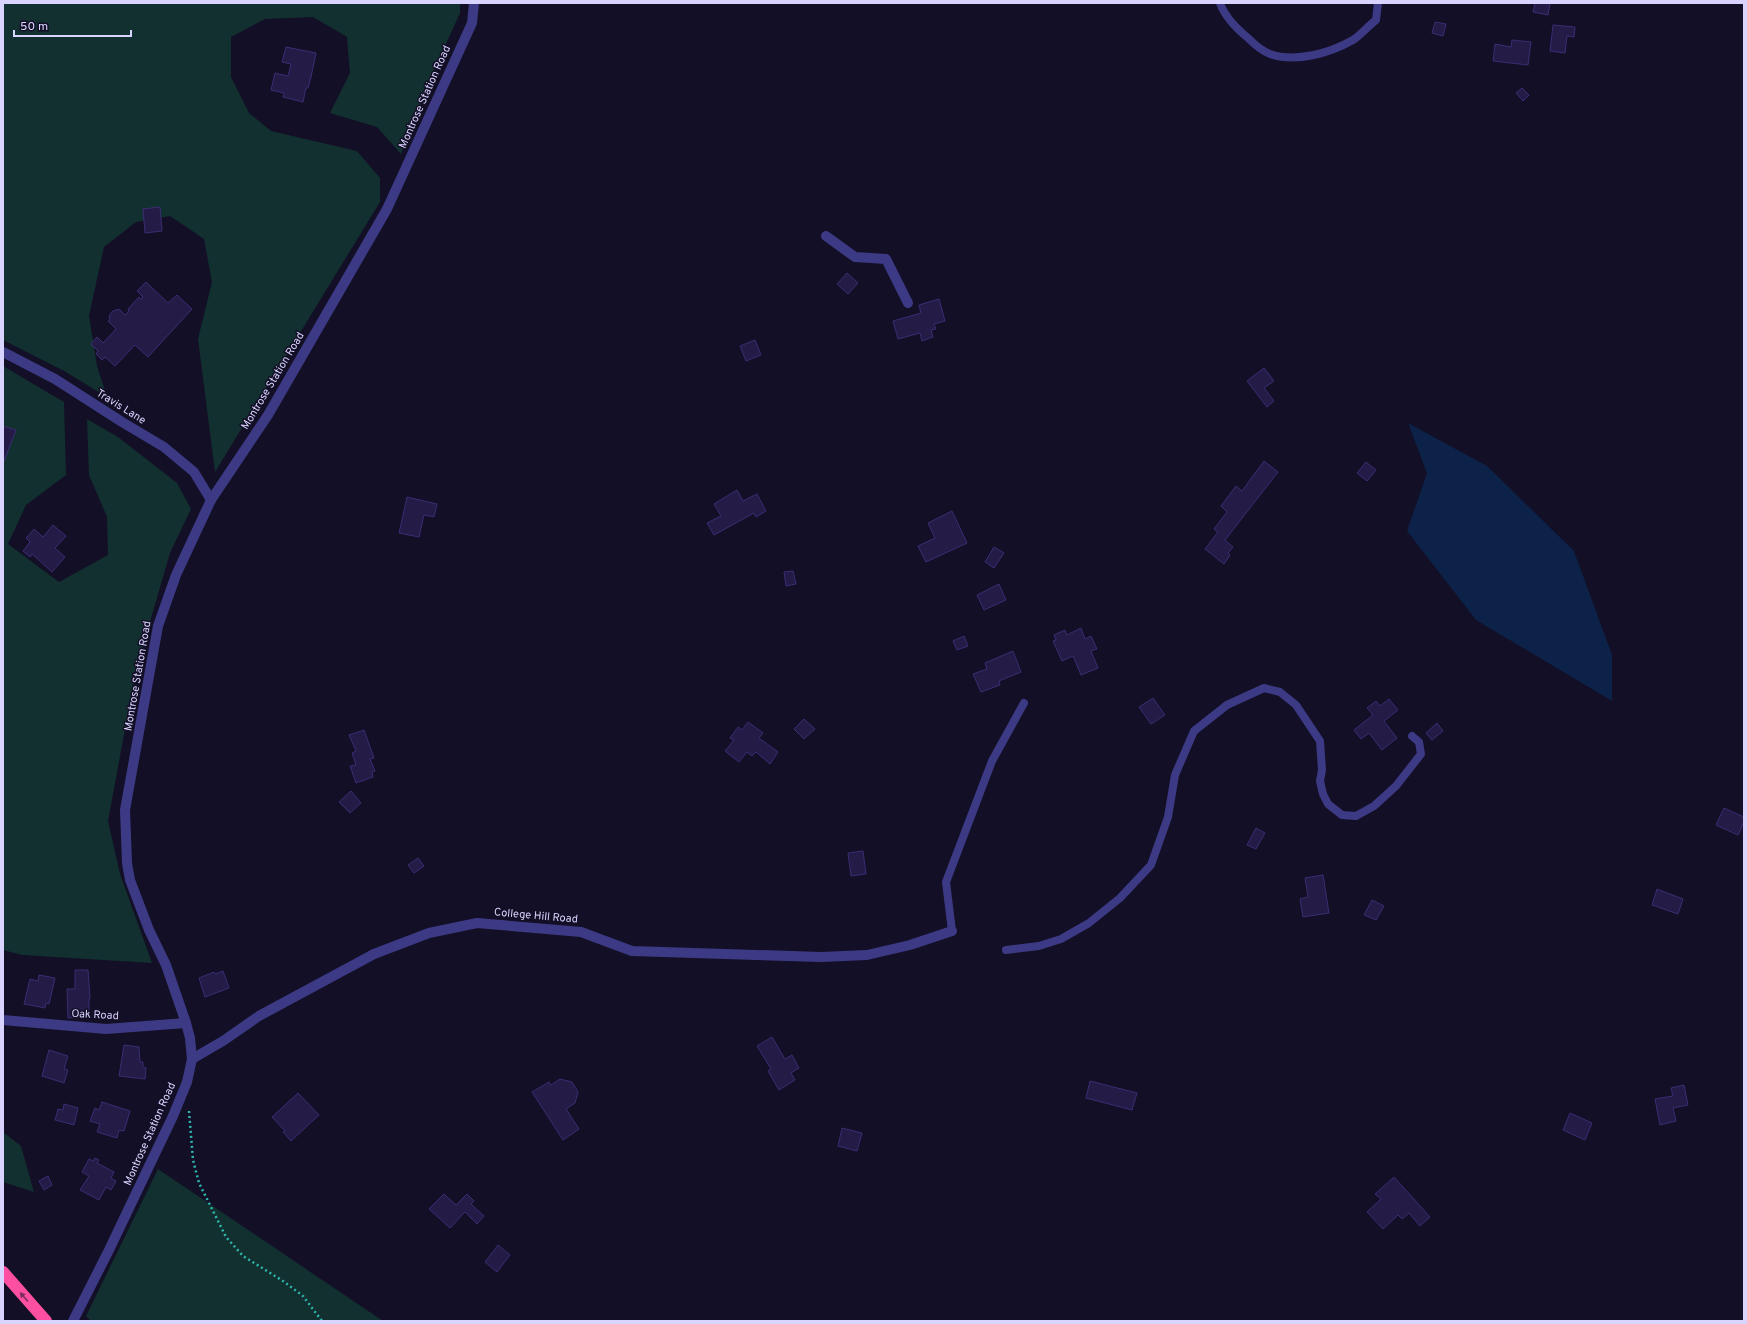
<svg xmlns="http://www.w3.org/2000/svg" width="1747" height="1324" font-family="Overpass,sans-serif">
<rect width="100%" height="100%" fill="#130f26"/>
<!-- green -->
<path fill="#12302f" d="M 3,3 L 460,3 L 460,13 L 434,70 L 401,154 L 377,127 L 330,113 L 350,73 L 347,37 L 313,17 L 265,19 L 231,37 L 231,77 L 249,113 L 271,131 L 357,151 L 380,178 L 380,202 L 215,472 L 198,339 L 212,282 L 204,239 L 170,216 L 136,222 L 104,247 L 89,316 L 97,366 L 107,397 L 64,371 L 3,340 Z
M 3,366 L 64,402 L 66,475 L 26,505 L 8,544 L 59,582 L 108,555 L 107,517 L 89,475 L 87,419 L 118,437 L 177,483 L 191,509 L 170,553 L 136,670 L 108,821 L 120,874 L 152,963 L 22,955 L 3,950 Z
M 3,1132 L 21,1146 L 34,1192 L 3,1182 Z
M 158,1169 L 383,1321 L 91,1321 L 86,1316 Z"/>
<!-- water -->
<path fill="#0c2248" d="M 1408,423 L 1487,466 L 1574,551 L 1612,655 L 1612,701 L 1476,620 L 1407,531 L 1427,473 Z"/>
<!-- building -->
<path fill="#241b47" stroke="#3b2d73" d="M 1535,3 L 1550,3 L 1548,15 L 1533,12 Z
M 1435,22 L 1446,24 L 1443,36 L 1432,33 Z
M 1553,25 L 1575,27 L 1574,37 L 1567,36 L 1565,53 L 1550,51 Z
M 1512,40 L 1531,42 L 1528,65 L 1493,61 L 1495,44 L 1511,47 Z
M 286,47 L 316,53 L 311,77 L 308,88 L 306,88 L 303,102 L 283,97 L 284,93 L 271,90 L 275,73 L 288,76 L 291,64 L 282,62 Z
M 1522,88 L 1529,95 L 1523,101 L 1516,93 Z
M 160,207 L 162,231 L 145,233 L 143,209 Z
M 847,273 L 858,283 L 848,294 L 837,284 Z
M 146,282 L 168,303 L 177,295 L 192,309 L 148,357 L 135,345 L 115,366 L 105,357 L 102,360 L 96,354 L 98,351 L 91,344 L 97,337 L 103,343 L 116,329 L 108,321 L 110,319 L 109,316 L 113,311 L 119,309 L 125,315 L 129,311 L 128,309 L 139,297 L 141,299 L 143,297 L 137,291 Z
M 939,299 L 945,321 L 934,324 L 936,329 L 931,330 L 933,337 L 922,341 L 920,333 L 898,339 L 893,321 L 921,313 L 919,305 Z
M 755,340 L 761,355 L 746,361 L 740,346 Z
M 1264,368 L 1274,381 L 1264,388 L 1274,401 L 1267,407 L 1247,381 Z
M 3,426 L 16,430 L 3,464 Z
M 1264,461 L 1278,472 L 1225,540 L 1233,547 L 1228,553 L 1230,555 L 1224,564 L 1205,549 L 1218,532 L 1214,529 L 1227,512 L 1221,506 L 1236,486 L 1242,491 Z
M 1366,462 L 1376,470 L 1367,481 L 1357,473 Z
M 737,490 L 743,501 L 757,494 L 766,511 L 756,517 L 754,513 L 714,535 L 707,523 L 721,516 L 714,504 Z
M 407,497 L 437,504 L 434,517 L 424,515 L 419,537 L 399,533 Z
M 952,511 L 967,543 L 926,562 L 918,546 L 935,538 L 928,523 Z
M 53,525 L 66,536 L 55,548 L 65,557 L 52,572 L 32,554 L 30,557 L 23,551 L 30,542 L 26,538 L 34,529 L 43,537 Z
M 994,547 L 1004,553 L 994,568 L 985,562 Z
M 793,571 L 796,584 L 786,586 L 784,572 Z
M 999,584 L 1006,600 L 984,610 L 977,595 Z
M 1081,628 L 1085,639 L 1091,636 L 1097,649 L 1091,651 L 1098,668 L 1081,675 L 1073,656 L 1062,661 L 1053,641 L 1056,640 L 1054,635 L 1065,630 L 1067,635 Z
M 964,636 L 968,646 L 957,650 L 953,641 Z
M 1013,651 L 1021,672 L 999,681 L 1000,685 L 981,692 L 973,674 L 987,669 L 985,663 Z
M 1153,698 L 1165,715 L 1151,724 L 1139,707 Z
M 1389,699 L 1398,710 L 1384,721 L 1397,738 L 1382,750 L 1369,733 L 1361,739 L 1354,730 L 1373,715 L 1367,708 L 1376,701 L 1380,706 Z
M 804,719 L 815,729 L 804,739 L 794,729 Z
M 748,722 L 763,733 L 759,738 L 778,752 L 770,764 L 756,752 L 752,756 L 747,752 L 739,762 L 725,751 L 734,740 L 730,738 L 738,727 L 742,730 Z
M 1437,723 L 1443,731 L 1432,740 L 1426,733 Z
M 364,730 L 374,758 L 370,759 L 375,771 L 372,772 L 373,777 L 356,783 L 350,766 L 356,765 L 352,753 L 356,751 L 349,735 Z
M 351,791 L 361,803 L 350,813 L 339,802 Z
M 1724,808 L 1744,817 L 1744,822 L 1738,835 L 1716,825 Z
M 1256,828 L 1265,833 L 1256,849 L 1247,845 Z
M 863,851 L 866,874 L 851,876 L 848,853 Z
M 418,858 L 424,866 L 414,873 L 408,865 Z
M 1323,875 L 1329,913 L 1303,917 L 1300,899 L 1308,897 L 1305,878 Z
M 1657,889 L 1683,899 L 1678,914 L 1652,905 Z
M 1372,900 L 1384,906 L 1376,920 L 1364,915 Z
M 75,970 L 88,970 L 90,998 L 89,999 L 89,1017 L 68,1018 L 67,989 L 75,989 Z
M 223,971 L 229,988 L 205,997 L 199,978 L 214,972 L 215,974 Z
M 39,975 L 55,978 L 49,1004 L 46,1003 L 45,1008 L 24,1004 L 30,979 L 38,981 Z
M 772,1037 L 785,1059 L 792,1055 L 799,1068 L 791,1073 L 795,1080 L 779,1090 L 768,1071 L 771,1069 L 757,1046 Z
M 124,1045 L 139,1047 L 140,1062 L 143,1062 L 143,1067 L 146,1068 L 145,1079 L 119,1076 Z
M 49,1050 L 68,1056 L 64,1069 L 68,1070 L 64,1083 L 42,1076 Z
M 560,1079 L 572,1082 L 578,1092 L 575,1103 L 566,1109 L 579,1129 L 563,1140 L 532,1092 L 549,1082 L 551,1085 Z
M 1090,1081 L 1137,1093 L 1132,1110 L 1086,1098 Z
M 1684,1085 L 1688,1105 L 1673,1108 L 1676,1121 L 1660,1125 L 1655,1099 L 1673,1096 L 1671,1088 Z
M 298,1093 L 319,1115 L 291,1141 L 283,1132 L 285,1131 L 272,1117 Z
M 102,1102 L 130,1111 L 124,1131 L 119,1130 L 117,1138 L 97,1132 L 100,1124 L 90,1121 L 95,1108 L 99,1110 Z
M 64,1104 L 78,1108 L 74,1125 L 55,1120 L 58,1109 L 63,1110 Z
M 1570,1113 L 1592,1123 L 1585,1140 L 1563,1130 Z
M 842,1128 L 862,1133 L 857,1151 L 838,1146 Z
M 95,1158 L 99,1160 L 97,1163 L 114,1172 L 111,1178 L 116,1181 L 111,1190 L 106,1187 L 99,1200 L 80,1190 L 89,1176 L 82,1172 L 89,1159 L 93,1161 Z
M 48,1176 L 52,1185 L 44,1190 L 39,1181 Z
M 1394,1177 L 1430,1217 L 1420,1226 L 1409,1213 L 1402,1219 L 1398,1215 L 1383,1229 L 1367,1212 L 1381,1199 L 1375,1194 Z
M 444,1194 L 456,1205 L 467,1194 L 474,1201 L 471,1204 L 484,1216 L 477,1224 L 465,1212 L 450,1228 L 429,1209 Z
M 498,1245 L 510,1255 L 497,1272 L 485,1262 Z"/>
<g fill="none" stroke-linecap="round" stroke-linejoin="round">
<!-- path -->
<path stroke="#2fb8b0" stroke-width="2.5" stroke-dasharray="2 3" stroke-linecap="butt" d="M 189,1111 L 193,1160 L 199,1183 L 226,1237 L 243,1256 L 283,1281 L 303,1296 L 322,1321"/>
<!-- service -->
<path stroke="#3d3a85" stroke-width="8" d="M 1220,3 C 1225,17 1237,29 1248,38 C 1254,44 1262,51 1270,54 C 1296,63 1330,53 1353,40 C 1361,35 1368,26 1376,20 L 1378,3
M 952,931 L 946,882 L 992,761 L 1024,703
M 1006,950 L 1039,946 L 1061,939 L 1089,923 L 1120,898 L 1151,865 L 1168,817 L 1175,775 L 1194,731 L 1227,705 L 1264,688 L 1280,692 L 1296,705 L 1320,741 L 1322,770 L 1320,781 L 1323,794 L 1328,804 L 1342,815 L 1356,816 L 1374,806 L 1396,786 L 1421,754 L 1419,742 L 1412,736"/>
<!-- minor -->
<path stroke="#3d3a85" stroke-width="10" d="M 826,236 L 855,257 L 886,259 L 908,303
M 3,352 L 55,379 L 122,422 L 164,447 L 194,472 L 211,500
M 3,1020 L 106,1029 L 186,1023
M 192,1059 L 223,1041 L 259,1016 L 374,954 L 429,933 L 477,923 L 581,932 L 632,951 L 821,957 L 867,955 L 910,945 L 952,931"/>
<!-- tertiary -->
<path stroke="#3d3a85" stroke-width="10" d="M 73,1321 L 109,1250 L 173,1116 L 187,1082 L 192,1059 L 190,1038 L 186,1023 L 166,965 L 149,930 L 130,880 L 127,863 L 125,810 L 158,626 L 176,575 L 211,500 L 268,415 L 387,209 L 472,23 L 474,3"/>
<!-- motorway -->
<path stroke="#ff4fa3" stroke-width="12" d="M 3,1272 L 46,1321"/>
</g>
<!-- one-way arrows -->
<defs><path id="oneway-solid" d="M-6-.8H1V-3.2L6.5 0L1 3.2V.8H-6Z"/></defs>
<use fill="#7d2c5e" href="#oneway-solid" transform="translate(24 1297) rotate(-131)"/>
<g text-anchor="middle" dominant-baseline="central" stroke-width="3" stroke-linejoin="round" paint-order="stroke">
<!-- street labels -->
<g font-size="11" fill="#d9d4ff" stroke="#130f26">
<text transform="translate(425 97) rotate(-66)">Montrose Station Road</text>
<text transform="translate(273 381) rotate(-59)">Montrose Station Road</text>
<text transform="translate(121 407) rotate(32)">Travis Lane</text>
<text transform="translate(138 676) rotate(-80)">Montrose Station Road</text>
<text transform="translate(536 916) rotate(5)">College Hill Road</text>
<text transform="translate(95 1015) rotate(3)">Oak Road</text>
<text transform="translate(150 1134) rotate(-66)">Montrose Station Road</text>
</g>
</g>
<!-- border -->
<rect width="1747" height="1324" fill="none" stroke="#d9d4ff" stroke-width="8"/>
<!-- scale -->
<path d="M14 30v6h117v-6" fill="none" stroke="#d9d4ff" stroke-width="2"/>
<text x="20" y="30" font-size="12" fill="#d9d4ff" stroke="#130f26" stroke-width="3" paint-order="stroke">50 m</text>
</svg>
